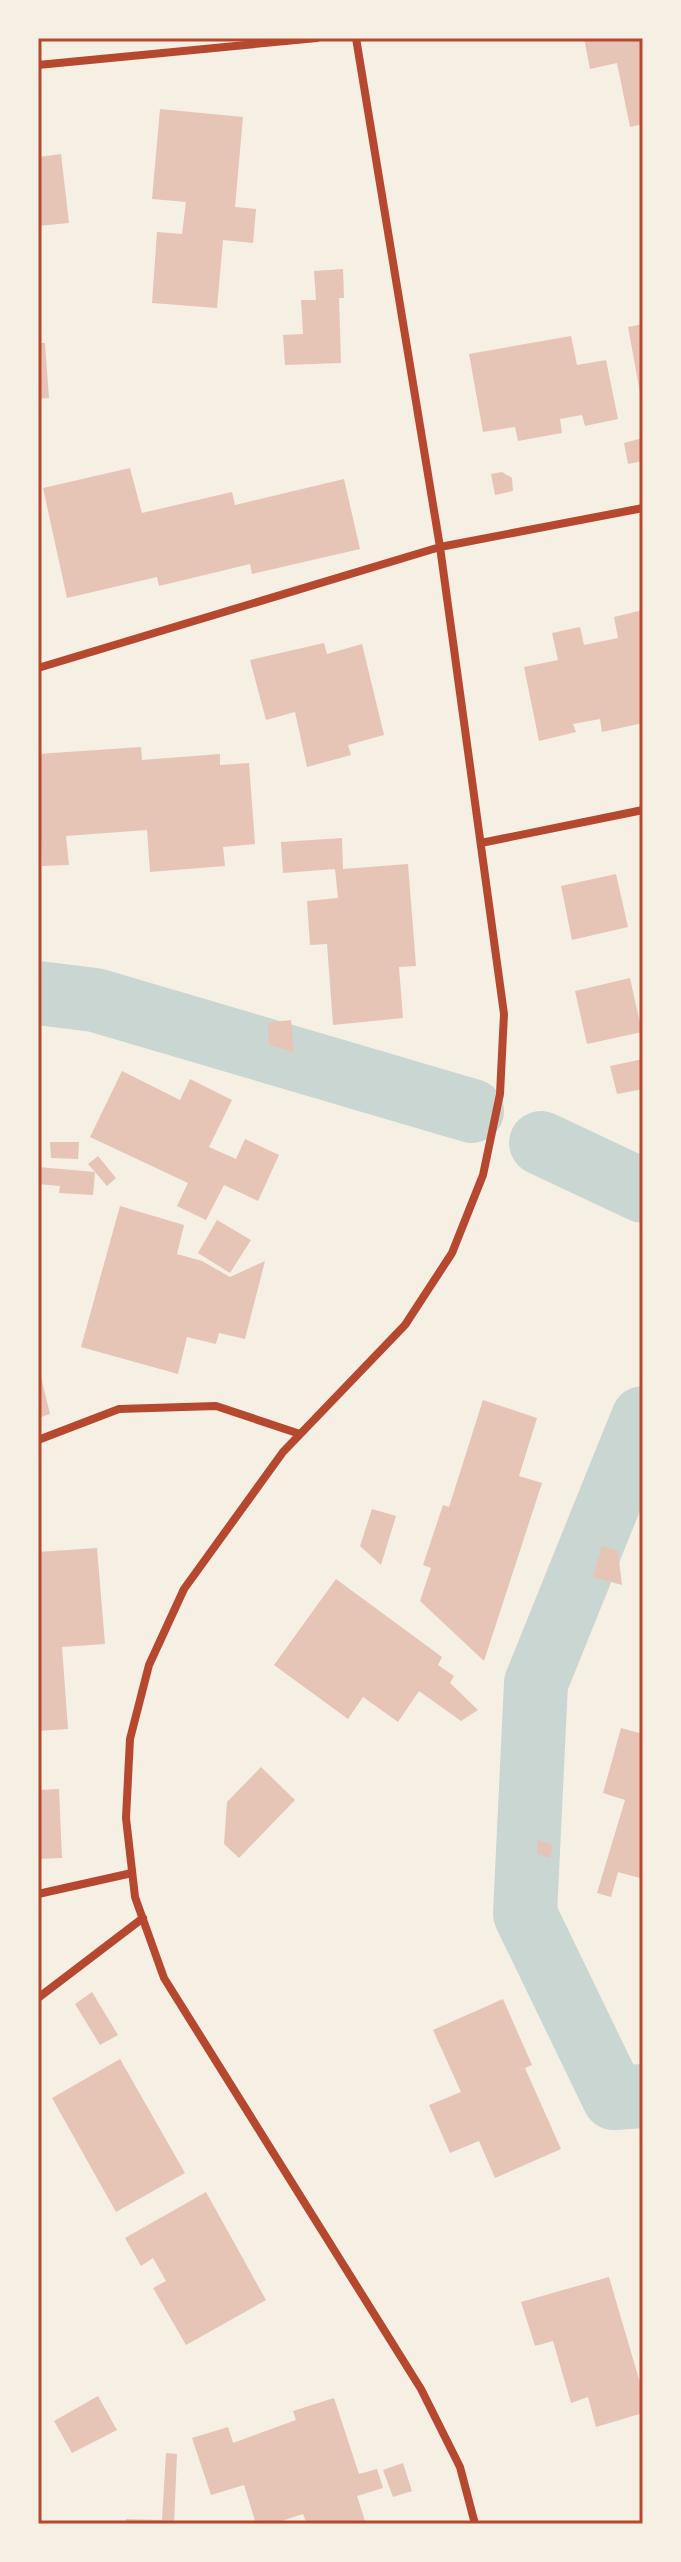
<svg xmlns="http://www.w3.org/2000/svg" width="681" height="2562" font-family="'Exo 2',sans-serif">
<rect width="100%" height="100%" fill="#f6efe4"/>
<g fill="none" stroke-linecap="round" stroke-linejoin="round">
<!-- canal -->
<path stroke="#c9d6d2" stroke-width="64" d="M 38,993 L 95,1000 L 472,1111
M 541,1143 L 643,1191
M 643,1418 L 536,1683 L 525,1914 L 614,2098 L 643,2096"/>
</g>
<!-- building -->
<path fill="#e6c5b7" d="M 584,38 L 643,38 L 643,124 L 630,127 L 617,63 L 590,69 Z
M 160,109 L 243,117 L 235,207 L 256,209 L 253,243 L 223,240 L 217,308 L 152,303 L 157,232 L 182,234 L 186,202 L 152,199 Z
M 61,154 L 69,223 L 38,226 L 38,157 Z
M 343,269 L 344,298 L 339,298 L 341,363 L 285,365 L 283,335 L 303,334 L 301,300 L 316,300 L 314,271 Z
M 643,324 L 643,398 L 641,398 L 628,327 Z
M 571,336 L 577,365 L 606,360 L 618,419 L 585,426 L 582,415 L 560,419 L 562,433 L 518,441 L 515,427 L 483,432 L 469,354 Z
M 38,343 L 45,343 L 49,398 L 38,399 Z
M 643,438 L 643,461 L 628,464 L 624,443 Z
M 130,468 L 142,513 L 232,492 L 235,505 L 344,479 L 360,549 L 252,574 L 250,564 L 159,586 L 157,577 L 67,598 L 43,488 Z
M 502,472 L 512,478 L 513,491 L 495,495 L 491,474 Z
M 643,610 L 643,723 L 602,732 L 600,719 L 573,724 L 576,732 L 539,741 L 524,667 L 558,660 L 552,633 L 580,627 L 584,645 L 618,638 L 614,617 Z
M 324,643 L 327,654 L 362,644 L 384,735 L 348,745 L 351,755 L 307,767 L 295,712 L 266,720 L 250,660 Z
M 141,747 L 142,760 L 220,754 L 220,765 L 249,763 L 255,844 L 223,847 L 225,866 L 150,872 L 147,830 L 66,836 L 69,865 L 42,866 L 38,754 Z
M 342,838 L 343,869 L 408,864 L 416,966 L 399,967 L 403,1018 L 333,1025 L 327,944 L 310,945 L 307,901 L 338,898 L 335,869 L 283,873 L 281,842 Z
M 616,874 L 628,927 L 572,940 L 561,886 Z
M 630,978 L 642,1032 L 587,1044 L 575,991 Z
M 291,1020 L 294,1052 L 269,1045 L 268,1023 Z
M 643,1059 L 643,1089 L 617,1094 L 610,1066 Z
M 122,1071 L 180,1100 L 190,1079 L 232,1100 L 209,1147 L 236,1159 L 245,1139 L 279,1155 L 258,1201 L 224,1185 L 206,1220 L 177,1206 L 188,1183 L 90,1137 Z
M 50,1142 L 79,1142 L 78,1159 L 51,1158 Z
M 98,1156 L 116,1178 L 107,1186 L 95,1172 L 93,1195 L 59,1193 L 60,1186 L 38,1184 L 38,1167 L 95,1172 L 88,1164 Z
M 120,1206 L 184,1225 L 177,1254 L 202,1261 L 230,1277 L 265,1261 L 245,1339 L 219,1333 L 216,1344 L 187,1337 L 178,1374 L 81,1347 Z
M 217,1220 L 251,1240 L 230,1273 L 198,1253 Z
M 41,1377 L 50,1414 L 38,1418 L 38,1378 Z
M 483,1400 L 537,1418 L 519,1476 L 542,1483 L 484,1661 L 420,1601 L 431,1568 L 423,1565 L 443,1505 L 449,1507 Z
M 372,1509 L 396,1516 L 381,1565 L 360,1546 Z
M 602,1546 L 618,1551 L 622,1585 L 593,1577 Z
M 97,1548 L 105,1644 L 62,1647 L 68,1729 L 38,1731 L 38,1552 Z
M 336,1579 L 442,1657 L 438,1665 L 454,1676 L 450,1683 L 478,1710 L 461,1721 L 419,1691 L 398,1722 L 363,1697 L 348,1719 L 274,1665 Z
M 621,1728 L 643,1734 L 643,1879 L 618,1872 L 611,1897 L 597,1893 L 625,1800 L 603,1793 Z
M 261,1767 L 295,1800 L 239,1858 L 224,1844 L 227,1802 Z
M 59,1789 L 62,1858 L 38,1859 L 38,1790 Z
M 538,1840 L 553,1845 L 550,1858 L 537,1854 Z
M 92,1992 L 118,2035 L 100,2045 L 75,2004 Z
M 503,1999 L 532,2065 L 525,2068 L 561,2149 L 495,2178 L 479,2141 L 450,2153 L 429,2105 L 461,2092 L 433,2030 Z
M 120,2059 L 185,2173 L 116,2212 L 52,2098 Z
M 206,2192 L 266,2300 L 186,2345 L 153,2288 L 166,2281 L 153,2258 L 141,2266 L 125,2238 Z
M 609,2277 L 643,2393 L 643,2413 L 596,2427 L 588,2397 L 571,2403 L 553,2341 L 535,2346 L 521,2302 Z
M 98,2396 L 117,2430 L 72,2453 L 54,2421 Z
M 334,2398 L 359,2474 L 377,2469 L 383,2488 L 357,2496 L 366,2524 L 307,2524 L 303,2514 L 272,2524 L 256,2524 L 244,2485 L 211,2495 L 192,2438 L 228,2427 L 233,2443 L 296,2420 L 293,2411 Z
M 166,2453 L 177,2454 L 174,2524 L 126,2524 L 126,2519 L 162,2520 Z
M 403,2463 L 412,2491 L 393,2497 L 383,2470 Z"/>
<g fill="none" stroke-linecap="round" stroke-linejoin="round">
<!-- minor -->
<path stroke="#b5482f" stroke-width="8" d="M 356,38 L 440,547 L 504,1014 L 500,1094 L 483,1175 L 452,1253 L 405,1325 L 283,1452 L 184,1589 L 149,1665 L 130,1739 L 126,1818 L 135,1897 L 164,1978 L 421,2389 L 460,2467 L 475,2524
M 38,65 L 317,38
M 38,668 L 440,547 L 643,508
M 481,843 L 643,810
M 38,1440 L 119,1409 L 216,1406 L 300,1434
M 38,1894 L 132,1873
M 38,1998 L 143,1918"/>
</g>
<!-- border -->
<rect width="681" height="2562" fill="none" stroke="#f6efe4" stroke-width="80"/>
<rect x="40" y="40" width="601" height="2482" fill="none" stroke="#b5482f" stroke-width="3"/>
</svg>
